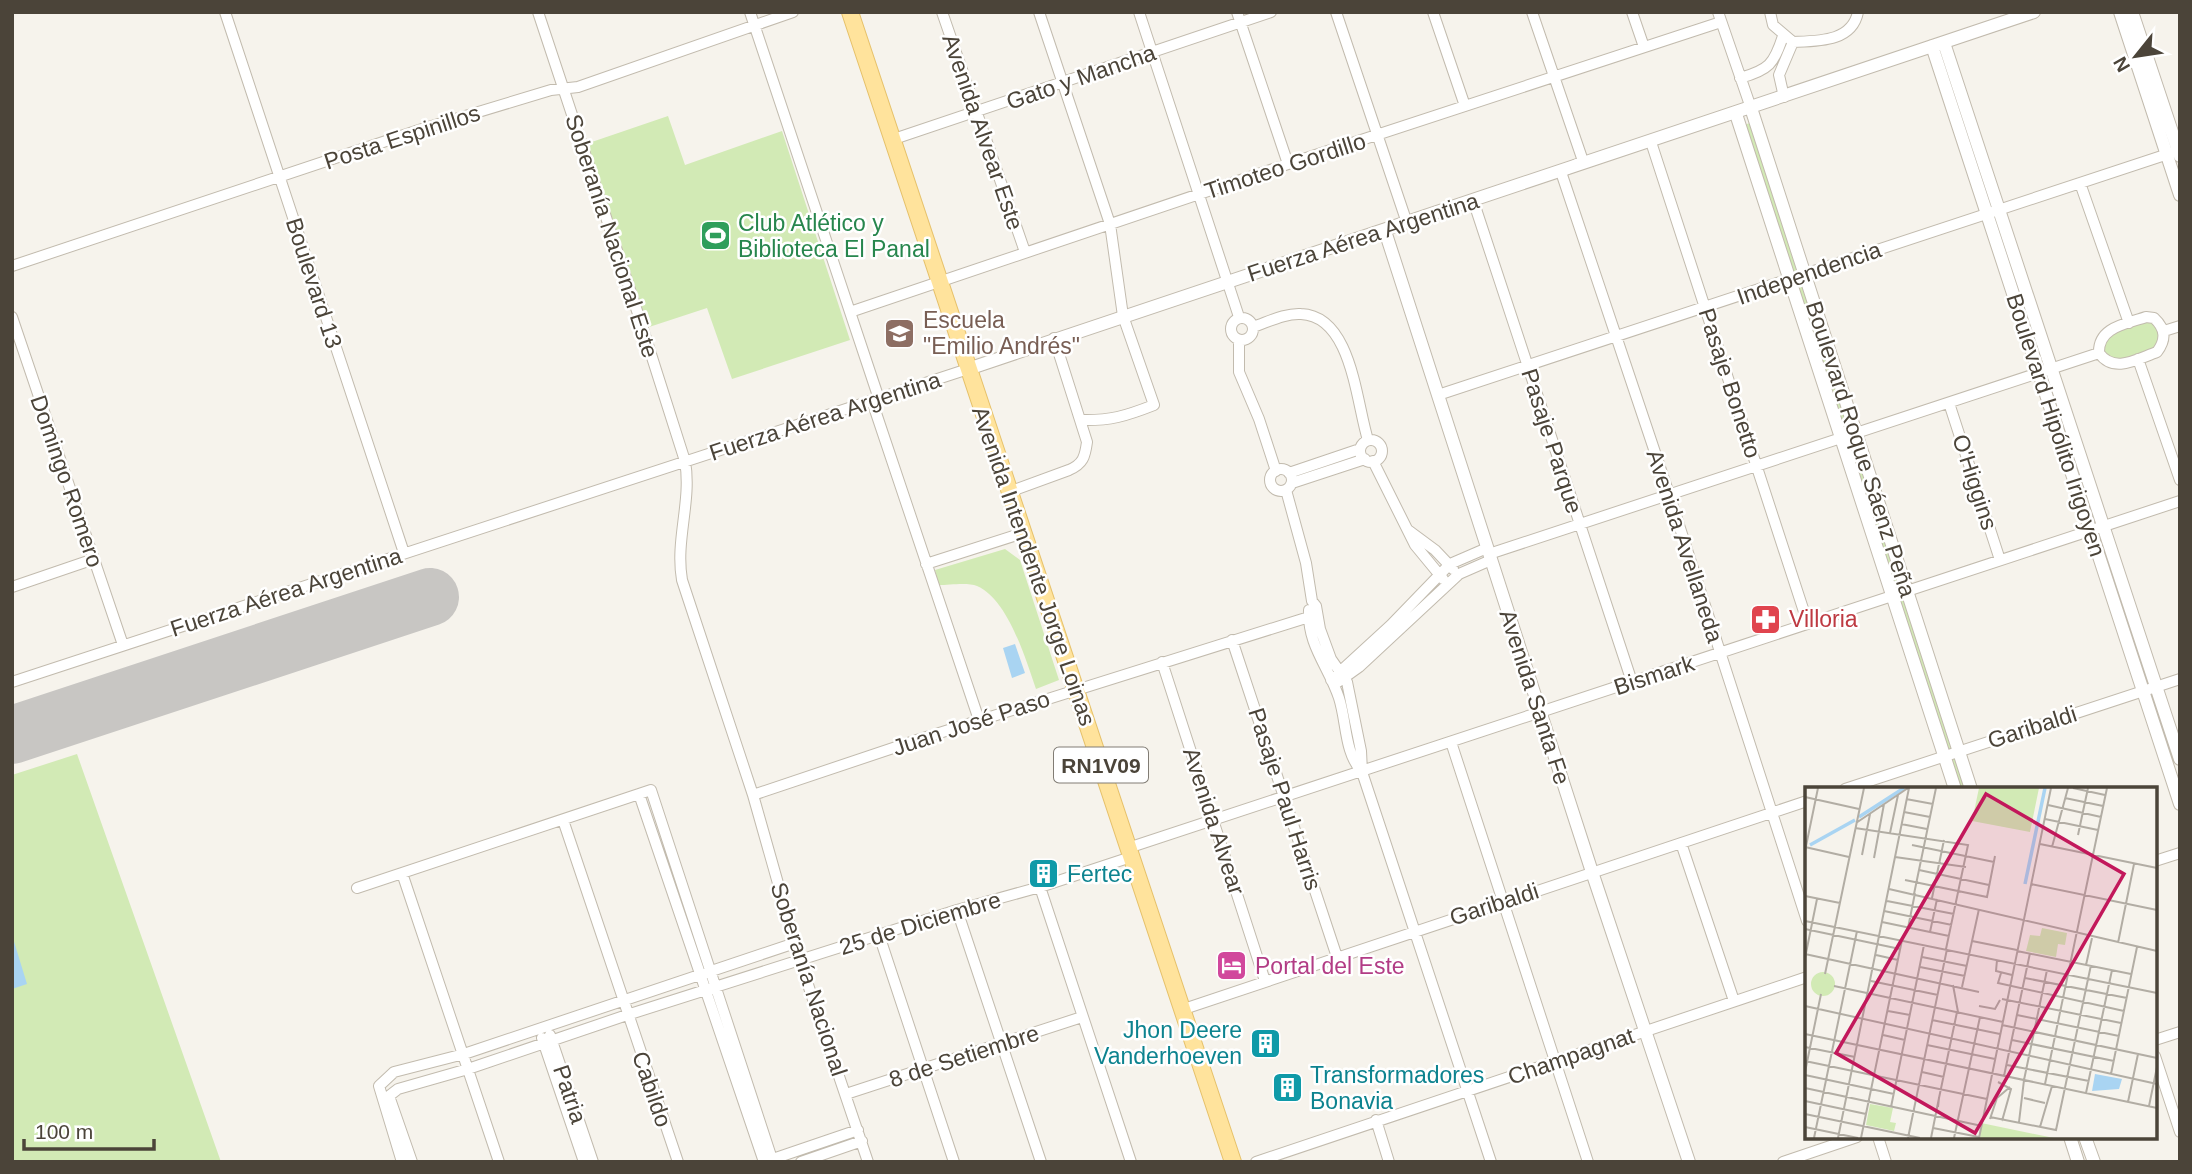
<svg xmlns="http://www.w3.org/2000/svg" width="2192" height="1174" font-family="Helvetica,sans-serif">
<rect width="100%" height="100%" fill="#f6f3ec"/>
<!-- green -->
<path fill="#d2eab5" d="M 668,116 L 685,165 L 782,131 L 850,340 L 732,379 L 707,308 L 643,329 L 583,145 Z
M 1750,123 L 1968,789 L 1961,789 L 1744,125 Z
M 2146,317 L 2159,323 L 2161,346 L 2119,365 L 2103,359 L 2101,337 Z
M 1005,549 L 1020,560 L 1059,680 L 1036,689 C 1026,660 1008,599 977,586 C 968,582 949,585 939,585 L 935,570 Z
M 77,754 L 221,1162 L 12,1162 L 12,775 Z"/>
<!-- water -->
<path fill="#a9d4f2" d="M 1015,644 L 1025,673 L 1012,678 L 1003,648 Z
M 12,935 L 27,984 L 12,989 Z"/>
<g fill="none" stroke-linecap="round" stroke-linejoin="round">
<!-- runway -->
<path stroke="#c8c6c3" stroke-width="58" d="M 12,735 L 430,597"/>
<defs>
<path id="minor" d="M 225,12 L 404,553
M 538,12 L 643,329 L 685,461 C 692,501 675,540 682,580 L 753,795 L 800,961 L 868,1162
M 750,12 L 879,399
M 942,12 L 1025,252
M 1039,12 L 1110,224 L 1123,316 L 1154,405 C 1126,416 1110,421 1080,420
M 1139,12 L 1239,317
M 1237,12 L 1288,164
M 1336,12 L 1407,223
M 1433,12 L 1465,106
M 1532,12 L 1583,161 L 1561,172 L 1669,494 L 1807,921
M 1632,12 L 1644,47
M 1718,12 L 1751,108
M 1770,12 L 1773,25 L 1793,42 C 1818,41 1852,42 1858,12
M 1740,78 C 1769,70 1774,64 1783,36
M 1784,97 L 1779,75 L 1793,42
M 891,140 L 1271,12
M 1651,142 L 1808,624
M 2080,183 L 2129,323
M 1473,200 L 1632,682
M 12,266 L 422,129 L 551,90 L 578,87 L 793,12
M 850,312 L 1288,164 L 1721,22
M 12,317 L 123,645
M 2146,317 L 2154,318 C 2166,329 2166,340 2157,352 C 2137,359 2114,374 2099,353 C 2098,327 2126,324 2146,317 Z
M1231 329a11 11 0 1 1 22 0a11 11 0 1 1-22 0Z
M 1253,327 C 1268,322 1285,313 1301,314 C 1352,316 1356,402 1368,440
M 2164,331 L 2180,326
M 1239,340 L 1239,372 L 1259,419 L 1276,471
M 2138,359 L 2180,480
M 1438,395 L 2174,152
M 872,401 L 979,720
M 1949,403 L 2000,560
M1360 451a11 11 0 1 1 22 0a11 11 0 1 1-22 0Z
M 1373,461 L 1415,545 L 1443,579
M1270 480a11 11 0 1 1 22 0a11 11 0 1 1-22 0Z
M 1289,473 L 1360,449
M 1292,483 L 1365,459
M 1286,490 L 1306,563 L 1312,601 L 1316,606 L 1320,629 L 1331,659 L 1347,682 L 1361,751 L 1362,772 L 1491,1162
M 1009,492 L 1069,470 C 1083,464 1085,457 1087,442 L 1054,338
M 1408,530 L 1435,550 L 1453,569
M 1489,554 L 2099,353
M 926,564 L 1023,533
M 12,587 L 94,559
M 1309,610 C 1307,645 1329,667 1339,698 C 1347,723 1344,752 1362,772
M 1232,640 L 1337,957
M 1162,662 L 1265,981
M 1331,680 L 1391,625 L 1450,564 L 1487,548
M 12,682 L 968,369
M 1338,682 L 1359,667 L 1459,574 L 1491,560
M 1451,742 L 1588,1162
M 1845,789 L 2180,679
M 639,794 L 764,1162 L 858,1130
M 753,795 L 917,740 L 1309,617
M 563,820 L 678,1162
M 1681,843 L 1734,1001
M 1128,848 L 2180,501
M 2155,861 L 2180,853
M 402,873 L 499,1162
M 1040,887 L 1131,1162
M 357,888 L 651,790 L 773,1162
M 957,910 L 1041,1162
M 879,935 L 954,1162
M 1181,1010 L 1807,801
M 550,1035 L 593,1162
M 542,1038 L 584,1162
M 2155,1040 L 2180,1032
M 2155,1056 L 2180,1132
M 846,1094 L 1082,1017
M 1376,1120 L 1389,1162
M 1878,1137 L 1886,1162
M 402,1162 L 379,1086 L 394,1072 L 464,1054 L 795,943
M 412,1162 L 389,1096 L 398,1089 L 468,1069 L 627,1015 L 957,910 L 1040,887 L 1131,857
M 801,1162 L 862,1141
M 1256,1162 L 1807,977
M 1783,1162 L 1857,1137"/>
<path id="tertiary" d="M 2120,12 L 2180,195
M 2132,12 L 2180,156
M 1944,43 L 2180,759
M 1932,46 L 2180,804
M 1751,108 L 1971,789
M 1736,114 L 1955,789
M 1385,231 L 1592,872 L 1689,1162
M 968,369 L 2034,12
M 2070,1137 L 2078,1162
M 2085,1137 L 2094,1162"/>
<path id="primary" d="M 850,12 L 1233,1162"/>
</defs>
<!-- minor casing -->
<use href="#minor" stroke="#c2bbae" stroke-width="12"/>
<!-- tertiary casing -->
<use href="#tertiary" stroke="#c2bbae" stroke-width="14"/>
<!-- primary casing -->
<use href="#primary" stroke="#e6c16a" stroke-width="18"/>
<!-- minor -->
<use href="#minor" stroke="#fff" stroke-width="10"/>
<!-- tertiary -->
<use href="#tertiary" stroke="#fff" stroke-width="12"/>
<!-- primary -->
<use href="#primary" stroke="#ffe39c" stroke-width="16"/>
</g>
<!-- icons -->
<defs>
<symbol id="stadium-square" viewBox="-11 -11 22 22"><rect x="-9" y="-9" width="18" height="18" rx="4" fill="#2e9e5b" stroke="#fff"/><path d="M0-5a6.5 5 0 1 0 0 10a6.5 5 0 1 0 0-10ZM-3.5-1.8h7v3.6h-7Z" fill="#fff"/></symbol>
<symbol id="school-square" viewBox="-11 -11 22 22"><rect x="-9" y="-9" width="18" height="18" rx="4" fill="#8d6e63" stroke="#fff"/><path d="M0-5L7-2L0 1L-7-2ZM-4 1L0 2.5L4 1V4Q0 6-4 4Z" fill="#fff"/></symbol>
<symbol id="pharmacy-square" viewBox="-11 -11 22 22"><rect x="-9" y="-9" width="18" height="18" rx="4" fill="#e0444e" stroke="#fff"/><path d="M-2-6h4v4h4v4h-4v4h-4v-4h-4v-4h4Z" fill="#fff"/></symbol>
<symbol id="building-square" viewBox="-11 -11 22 22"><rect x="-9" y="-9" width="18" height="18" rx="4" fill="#0f9aa8" stroke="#fff"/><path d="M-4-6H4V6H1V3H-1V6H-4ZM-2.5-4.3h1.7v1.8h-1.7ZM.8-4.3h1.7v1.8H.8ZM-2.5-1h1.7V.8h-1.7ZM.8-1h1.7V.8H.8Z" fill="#fff"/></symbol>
<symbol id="hotel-square" viewBox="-11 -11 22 22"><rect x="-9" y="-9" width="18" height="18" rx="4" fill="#d1479c" stroke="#fff"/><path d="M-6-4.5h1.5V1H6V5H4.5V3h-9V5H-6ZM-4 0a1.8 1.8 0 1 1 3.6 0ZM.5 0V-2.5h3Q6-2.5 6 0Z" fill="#fff"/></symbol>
</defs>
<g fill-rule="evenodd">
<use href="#stadium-square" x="698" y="218" width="35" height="35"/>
<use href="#school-square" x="882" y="316" width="35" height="35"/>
<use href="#pharmacy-square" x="1748" y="602" width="35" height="35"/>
<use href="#building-square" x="1026" y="856" width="35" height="35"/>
<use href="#hotel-square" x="1214" y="948" width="35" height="35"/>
<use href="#building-square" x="1248" y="1026" width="35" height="35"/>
<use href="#building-square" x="1270" y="1070" width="35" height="35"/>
</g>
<g text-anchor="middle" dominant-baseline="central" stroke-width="5" stroke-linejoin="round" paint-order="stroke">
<!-- shield labels -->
<rect fill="#fff" stroke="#817c74" stroke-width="2" x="1054" y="747.5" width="94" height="35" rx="5"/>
<g font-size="21" font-weight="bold" fill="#4b4439">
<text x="1101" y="765">RN1V09</text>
</g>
<!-- street labels -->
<g font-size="23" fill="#4b4439" stroke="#fff">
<text transform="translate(1081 77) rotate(-19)">Gato y Mancha</text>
<text transform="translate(983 132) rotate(71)">Avenida Alvear Este</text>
<text transform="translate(402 137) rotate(-18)">Posta Espinillos</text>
<text transform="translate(1285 166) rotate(-18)">Timoteo Gordillo</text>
<text transform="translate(612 236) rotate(72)">Soberanía Nacional Este</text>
<text transform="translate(1363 237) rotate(-18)">Fuerza Aérea Argentina</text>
<text transform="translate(1809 273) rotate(-19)">Independencia</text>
<text transform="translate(314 283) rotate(72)">Boulevard 13</text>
<text transform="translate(1730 383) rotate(72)">Pasaje Bonetto</text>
<text transform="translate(825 416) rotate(-18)">Fuerza Aérea Argentina</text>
<text transform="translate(2056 425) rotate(72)">Boulevard Hipólito Irigoyen</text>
<text transform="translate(1552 441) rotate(72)">Pasaje Parque</text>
<text transform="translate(1861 449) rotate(72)">Boulevard Roque Sáenz Peña</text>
<text transform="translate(67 481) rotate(71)">Domingo Romero</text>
<text transform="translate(1975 482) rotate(72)">O'Higgins</text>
<text transform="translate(1685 546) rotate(72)">Avenida Avellaneda</text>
<text transform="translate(1034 566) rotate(71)">Avenida Intendente Jorge Loinas</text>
<text transform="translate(286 592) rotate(-18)">Fuerza Aérea Argentina</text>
<text transform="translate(1654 675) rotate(-18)">Bismark</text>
<text transform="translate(1535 697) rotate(72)">Avenida Santa Fe</text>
<text transform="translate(971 723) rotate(-18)">Juan José Paso</text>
<text transform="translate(2032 727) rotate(-18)">Garibaldi</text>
<text transform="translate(1285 799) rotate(72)">Pasaje Paul Harris</text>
<text transform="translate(1214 821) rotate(72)">Avenida Alvear</text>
<text transform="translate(1494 904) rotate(-18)">Garibaldi</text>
<text transform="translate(920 923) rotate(-17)">25 de Diciembre</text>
<text transform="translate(809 979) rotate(72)">Soberanía Nacional</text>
<text transform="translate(964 1056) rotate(-18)">8 de Setiembre</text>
<text transform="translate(1571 1056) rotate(-19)">Champagnat</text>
<text transform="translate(652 1089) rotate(71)">Cabildo</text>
<text transform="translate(570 1094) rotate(71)">Patria</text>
</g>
<!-- leisure labels -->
<g font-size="23" fill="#27864d" stroke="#fff" text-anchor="start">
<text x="738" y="223">Club Atlético y<tspan x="738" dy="26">Biblioteca El Panal</tspan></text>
</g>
<!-- education labels -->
<g font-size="23" fill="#785e54" stroke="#fff" text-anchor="start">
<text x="923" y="320">Escuela<tspan x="923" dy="26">"Emilio Andrés"</tspan></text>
</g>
<!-- health labels -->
<g font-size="23" fill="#be3a42" stroke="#fff" text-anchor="start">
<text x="1789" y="619">Villoria</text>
</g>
<!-- culture labels -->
<g font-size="23" fill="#0d838f" stroke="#fff" text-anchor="start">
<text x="1067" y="874">Fertec</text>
<text x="1242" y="1030" text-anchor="end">Jhon Deere<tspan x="1242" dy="26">Vanderhoeven</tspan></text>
<text x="1310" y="1075">Transformadores<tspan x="1310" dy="26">Bonavia</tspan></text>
</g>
<!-- hotel labels -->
<g font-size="23" fill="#b23c85" stroke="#fff" text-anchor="start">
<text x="1255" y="966">Portal del Este</text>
</g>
</g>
<!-- overview -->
<g transform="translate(1805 787)">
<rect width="352" height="352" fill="#f6f3ec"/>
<path d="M 174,1 L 234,1 L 225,45 L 167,34 ZM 237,141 L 262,146 L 260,158 L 253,157 L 251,170 L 221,164 L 225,148 L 235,149 ZM6 197a12 12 0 1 1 24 0a12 12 0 1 1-24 0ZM 65,317 L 88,321 L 85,335 L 91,336 L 89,344 L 61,338 ZM 176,336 L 181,337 L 249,351 L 175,351 Z" fill="#d2eab5"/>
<path d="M 290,287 L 317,292 L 314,302 L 287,304 Z" fill="#a9d4f2"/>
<path fill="none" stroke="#a9d4f2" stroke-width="3.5" d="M 54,30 L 99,1M 5,58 L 50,33M 220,97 L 240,1"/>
<path fill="none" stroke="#b2ada4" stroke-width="2" d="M 268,1 L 300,8M 0,10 L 54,22M 260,11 L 298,19M 101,12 L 128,17M 243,18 L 296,30M 99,25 L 125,30M 240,32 L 293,43M 51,36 L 103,1M 96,37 L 122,42M 50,41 L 163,58 L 141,162M 85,46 L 93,8M 273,48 L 283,1M 235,57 L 352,81M 107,58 L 189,75M 0,60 L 44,70M 247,60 L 263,1M 0,64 L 13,1M 57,68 L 65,27M 90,70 L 161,80M 69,71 L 79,17M 114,83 L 184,98M 100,93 L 182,110 L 190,69M 226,97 L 352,123M 84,102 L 352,164M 109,107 L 131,1M 0,109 L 35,116M 127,111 L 139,53M 82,114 L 149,127M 79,124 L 147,138M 0,134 L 352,206M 77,135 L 144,149M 103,141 L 110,106M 0,142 L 95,162M 125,145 L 132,112M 167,154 L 212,163M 313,156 L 329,77M 212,164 L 326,187M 0,167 L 174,205M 71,168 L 93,173M 117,170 L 162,179M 0,171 L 12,112M 192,173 L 191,184 L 207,188M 281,178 L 287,151M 115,180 L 160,189M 196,186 L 193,196 L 319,224M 20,187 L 59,1M 220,191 L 322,211M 66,194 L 133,208M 148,198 L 153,225M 29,199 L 198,235M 157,200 L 174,122M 197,212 L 316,236M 0,219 L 352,297M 174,219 L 190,222 L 195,213M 83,224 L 105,228M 212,228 L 314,249M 127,233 L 195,247M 197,238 L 352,271M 0,247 L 352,321M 78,248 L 100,253M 207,253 L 309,274M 122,258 L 190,272M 0,260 L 50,270M 0,274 L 182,312M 202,278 L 284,294M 0,285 L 16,207M 117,285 L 139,290M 306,287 L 332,160M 0,288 L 89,307M 199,289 L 225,166M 219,293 L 242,183M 193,295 L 206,302 L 197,334M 240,297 L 302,1M 0,301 L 177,339M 281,306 L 307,183M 134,311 L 152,225M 219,311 L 240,316M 0,314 L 61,327M 323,315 L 333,267M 344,319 L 352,280M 86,320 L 119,158M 0,327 L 115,351M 185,330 L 251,343 L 286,178M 185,332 L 192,311 L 205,300M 214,335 L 219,293M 0,340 L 53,351M 235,340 L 247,299M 128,341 L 174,350M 9,351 L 52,144M 33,351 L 104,1M 56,351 L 97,153M 103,351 L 142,162M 126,351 L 134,311 L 133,320M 149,351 L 175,230M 174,351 L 246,1"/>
<path fill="#c2185b" fill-opacity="0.15" stroke="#c2185b" stroke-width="3.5" d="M 181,7 L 319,87 L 170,346 L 31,266 Z"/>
<rect width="352" height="352" fill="none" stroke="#4b4439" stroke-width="3.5"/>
</g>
<!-- border -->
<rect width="2192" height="1174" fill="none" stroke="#4b4439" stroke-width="28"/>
<!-- north arrow -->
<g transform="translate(2136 56) rotate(240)" stroke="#ffffff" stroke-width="5" paint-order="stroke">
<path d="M0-5L12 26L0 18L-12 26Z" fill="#4b4439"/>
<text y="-10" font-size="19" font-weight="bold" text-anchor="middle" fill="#4b4439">N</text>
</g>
<!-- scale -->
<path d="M24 1139v10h130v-10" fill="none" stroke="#4b4439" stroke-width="3.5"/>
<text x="35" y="1139" font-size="21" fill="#4b4439" stroke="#ffffff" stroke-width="5" paint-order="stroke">100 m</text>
</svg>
